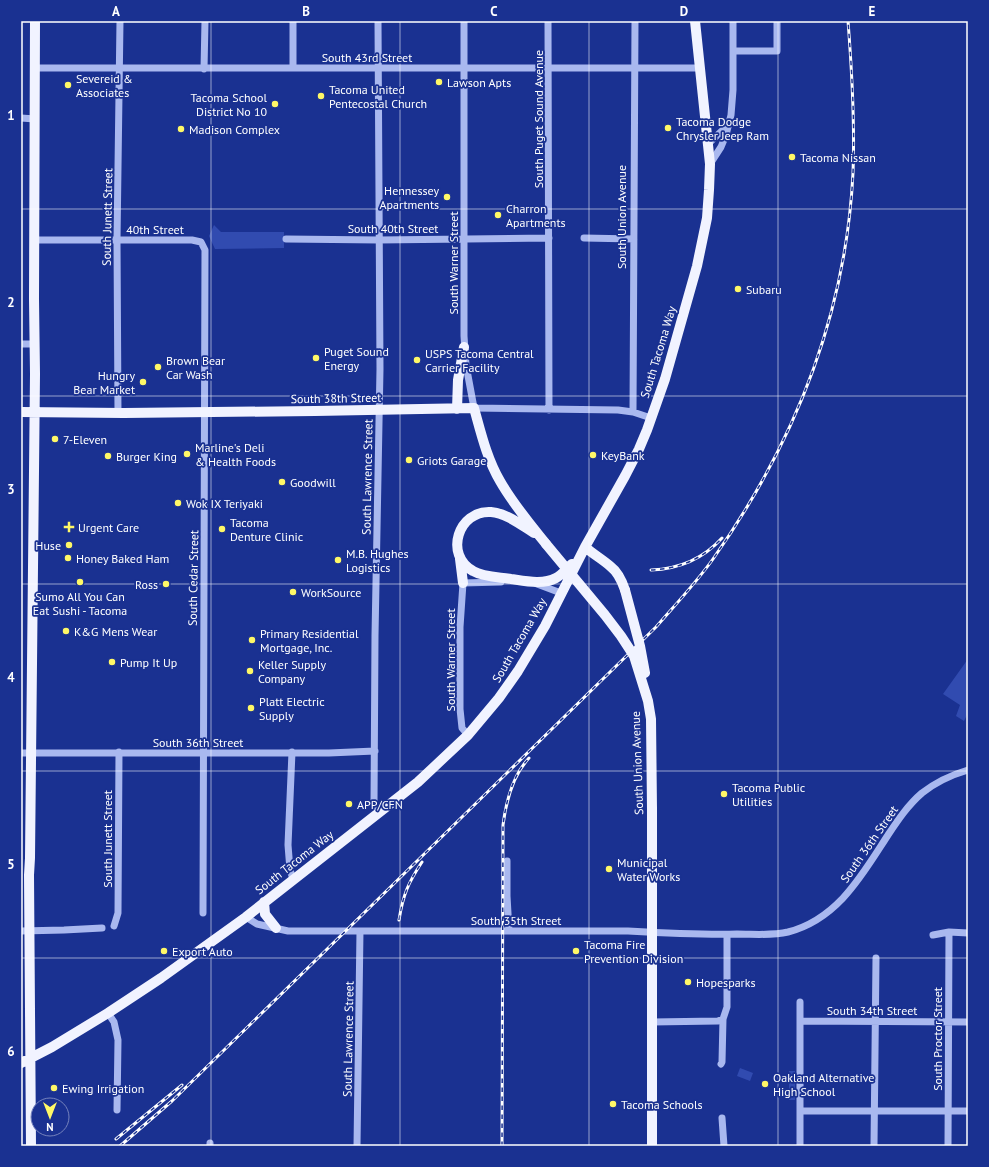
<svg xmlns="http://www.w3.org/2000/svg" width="989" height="1167" font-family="'PT Sans',sans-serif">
<rect width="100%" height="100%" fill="#1a3191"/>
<!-- green -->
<path fill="#314bb0" d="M 214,225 L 221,232 L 284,232 L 284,248 L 215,249 L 209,236 Z
M 968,659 L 968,713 L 964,721 L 956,716 L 960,705 L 943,694 Z
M 740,1068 L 753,1073 L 750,1081 L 737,1076 Z
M 789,1071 L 795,1071 L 795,1100 L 789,1100 Z"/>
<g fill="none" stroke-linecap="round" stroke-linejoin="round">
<!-- minor -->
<path stroke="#a9b8ef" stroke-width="7" d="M 293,21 L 293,68
M 378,21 L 380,369 L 375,636 L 374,805 L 378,812
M 464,21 L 464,336 L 466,365 L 474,408 L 618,410 L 633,412 L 651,418
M 548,21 L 549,410
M 733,51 L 777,51 L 777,21
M 35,68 L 700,68
M 204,69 L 205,21
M 21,118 L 35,119
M 708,144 L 727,126
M 710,164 L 721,147 L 726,135 L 731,115 L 733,90 L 733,21
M 584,238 L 634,239
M 286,239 L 379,240 L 549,238
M 34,240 L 192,240 L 201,242 L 205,250 L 203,913
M 21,344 L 34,344
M 633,412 L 635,21
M 118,413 L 117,240 L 120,21
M 537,584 L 561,593
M 468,735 L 462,728 L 460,709 L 460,627 L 463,583 L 501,582
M 292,752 L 288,845 L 290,870 L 293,879
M 21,753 L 329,753 L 375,751
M 507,861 L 507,896 L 509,931
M 246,917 L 257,924 L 288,931 L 628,931 C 664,933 700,935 737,934 C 754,934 771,936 788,932 C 838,919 862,875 888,835 C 898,820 908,805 922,793 C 936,782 951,775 968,770
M 114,926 L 118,913 L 119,752
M 21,931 L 64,930 L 102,928
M 933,935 L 949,932 L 968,933
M 108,1013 L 114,1022 L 118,1040 L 117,1110
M 800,1021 L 968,1022
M 652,1022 L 718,1021 L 723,1019
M 721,1064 L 722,1062 L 723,1019 L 727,1007 L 727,935
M 800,1111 L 968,1111
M 722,1118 L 724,1146
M 210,1143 L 210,1146
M 357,1146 L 360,931
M 800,1146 L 800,1002
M 874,1146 L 876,958
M 948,1146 L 949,932"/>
<!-- major -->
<path stroke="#f1f3ff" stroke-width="10" d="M 457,409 L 458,380 L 464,347
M 21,412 L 124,413 L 315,411 L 474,408 C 481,433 487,459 500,481 C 513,504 530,524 546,544
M 534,533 C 521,525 506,513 491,512 C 458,510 444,555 473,571 C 483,577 499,577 511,579 C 525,581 543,585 556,578 C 562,575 567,568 572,564
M 585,547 C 593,554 602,559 610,566 C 618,572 622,581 625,590
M 460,559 L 463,583
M 264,902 L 265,914 L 276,928
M 21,1063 L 52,1047 L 108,1013 L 161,978 L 246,917 L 418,782 L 468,735 L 499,698 L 518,671 L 545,626 L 585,547 L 625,476 L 639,449 L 647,430 L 665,379 L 697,266 L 707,218 L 709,190 L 710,164 L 695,21
M 31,1146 L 29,875 L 30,858 L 35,374 L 34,299 L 35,21
M 652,1146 L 652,809"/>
<defs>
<path id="rail" d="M 651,570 C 679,569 703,559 722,538
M 399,920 C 403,895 408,883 422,862
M 116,1139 L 182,1085
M 120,1146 L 172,1101 L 656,627 C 675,605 696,583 713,559 C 794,444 846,314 853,173 C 855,122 852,72 848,21
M 502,1146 L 503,825 C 506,802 512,776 529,758"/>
</defs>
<!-- rail casing -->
<use href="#rail" stroke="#fff" stroke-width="3"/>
<!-- rail -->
<use href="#rail" stroke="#1a3191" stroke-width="1.5" stroke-dasharray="4.5" stroke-linecap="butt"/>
<!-- major-bridge -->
<path stroke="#f1f3ff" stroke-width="10" d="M 546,544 L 605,615 L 621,636 L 634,656 L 648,701 L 651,719 L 652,809
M 625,590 L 640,646 L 645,673"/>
</g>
<!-- grid -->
<path fill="none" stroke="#fff" stroke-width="1" stroke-opacity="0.55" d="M 211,21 L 211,1146M 400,21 L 400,1146M 589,21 L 589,1146M 778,21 L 778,1146M 21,209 L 968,209M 21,396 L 968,396M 21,584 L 968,584M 21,771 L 968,771M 21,958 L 968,958"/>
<!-- markers -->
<g fill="#fff867" stroke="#1a3191" stroke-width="1.5">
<circle cx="439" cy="82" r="4"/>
<circle cx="68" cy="85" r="4"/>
<circle cx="321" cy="96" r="4"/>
<circle cx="275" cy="104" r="4"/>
<circle cx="668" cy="128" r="4"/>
<circle cx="181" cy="129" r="4"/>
<circle cx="792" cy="157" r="4"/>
<circle cx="447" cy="197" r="4"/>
<circle cx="498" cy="215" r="4"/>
<circle cx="738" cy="289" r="4"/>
<circle cx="316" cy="358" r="4"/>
<circle cx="417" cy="360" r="4"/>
<circle cx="158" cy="367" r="4"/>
<circle cx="143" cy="382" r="4"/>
<circle cx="55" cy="439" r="4"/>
<circle cx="187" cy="454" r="4"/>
<circle cx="593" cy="455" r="4"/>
<circle cx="108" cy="456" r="4"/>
<circle cx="409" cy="460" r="4"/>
<circle cx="282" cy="482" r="4"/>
<circle cx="178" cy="503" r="4"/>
<path d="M67 521h4v4h4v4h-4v4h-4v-4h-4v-4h4z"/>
<circle cx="222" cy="529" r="4"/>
<circle cx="69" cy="545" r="4"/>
<circle cx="68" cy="558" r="4"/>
<circle cx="338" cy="560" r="4"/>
<circle cx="80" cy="582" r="4"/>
<circle cx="166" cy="584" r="4"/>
<circle cx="293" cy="592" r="4"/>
<circle cx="66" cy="631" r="4"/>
<circle cx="252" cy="640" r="4"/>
<circle cx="112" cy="662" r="4"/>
<circle cx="250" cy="671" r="4"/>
<circle cx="251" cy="708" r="4"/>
<circle cx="724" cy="794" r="4"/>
<circle cx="349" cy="804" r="4"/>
<circle cx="609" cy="869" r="4"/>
<circle cx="164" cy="951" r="4"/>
<circle cx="576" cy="951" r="4"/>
<circle cx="688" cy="982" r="4"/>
<circle cx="765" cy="1084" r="4"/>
<circle cx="54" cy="1088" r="4"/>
<circle cx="613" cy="1104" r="4"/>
</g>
<g text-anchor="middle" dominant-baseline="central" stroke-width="3.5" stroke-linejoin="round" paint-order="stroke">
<!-- street labels -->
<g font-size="12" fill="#fff" stroke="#1a3191">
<text x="367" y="57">South 43rd Street</text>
<text transform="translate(538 119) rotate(-90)">South Puget Sound Avenue</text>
<text transform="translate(107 217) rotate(-89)">South Junett Street</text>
<text transform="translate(621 217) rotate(-90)">South Union Avenue</text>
<text x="393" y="228">South 40th Street</text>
<text x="155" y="229">40th Street</text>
<text transform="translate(453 263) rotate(-90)">South Warner Street</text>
<text transform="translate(658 352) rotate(-73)">South Tacoma Way</text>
<text transform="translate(336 398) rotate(-1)">South 38th Street</text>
<text transform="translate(367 477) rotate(-89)">South Lawrence Street</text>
<text transform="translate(193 578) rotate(-89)">South Cedar Street</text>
<text transform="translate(519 640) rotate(-60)">South Tacoma Way</text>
<text transform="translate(450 660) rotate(-90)">South Warner Street</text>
<text x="198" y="742">South 36th Street</text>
<text transform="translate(637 763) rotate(-92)">South Union Avenue</text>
<text transform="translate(107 839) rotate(-90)">South Junett Street</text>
<text transform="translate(869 844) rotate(-55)">South 36th Street</text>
<text transform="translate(294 862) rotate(-38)">South Tacoma Way</text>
<text x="516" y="920">South 35th Street</text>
<text x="872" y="1010">South 34th Street</text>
<text transform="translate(348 1039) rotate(-89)">South Lawrence Street</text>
<text transform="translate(937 1039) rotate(-90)">South Proctor Street</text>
</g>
<!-- poi labels -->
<g font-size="12" fill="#fff" stroke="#1a3191" text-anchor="start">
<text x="76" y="78">Severeid &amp;<tspan x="76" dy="14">Associates</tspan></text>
<text x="447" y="82">Lawson Apts</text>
<text x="329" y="89">Tacoma United<tspan x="329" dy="14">Pentecostal Church</tspan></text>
<text x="267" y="97" text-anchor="end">Tacoma School<tspan x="267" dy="14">District No 10</tspan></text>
<text x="676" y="121">Tacoma Dodge<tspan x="676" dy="14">Chrysler Jeep Ram</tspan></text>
<text x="189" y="129">Madison Complex</text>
<text x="800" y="157">Tacoma Nissan</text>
<text x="439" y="190" text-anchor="end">Hennessey<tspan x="439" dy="14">Apartments</tspan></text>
<text x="506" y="208">Charron<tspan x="506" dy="14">Apartments</tspan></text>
<text x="746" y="289">Subaru</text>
<text x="324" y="351">Puget Sound<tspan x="324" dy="14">Energy</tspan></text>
<text x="425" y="353">USPS Tacoma Central<tspan x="425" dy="14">Carrier Facility</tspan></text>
<text x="166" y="360">Brown Bear<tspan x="166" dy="14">Car Wash</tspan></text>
<text x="135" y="375" text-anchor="end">Hungry<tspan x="135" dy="14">Bear Market</tspan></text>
<text x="63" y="439">7-Eleven</text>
<text x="195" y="447">Marline's Deli<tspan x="195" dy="14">&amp; Health Foods</tspan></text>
<text x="601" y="455">KeyBank</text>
<text x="116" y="456">Burger King</text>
<text x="417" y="460">Griots Garage</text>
<text x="290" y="482">Goodwill</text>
<text x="186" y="503">Wok IX Teriyaki</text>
<text x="230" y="522">Tacoma<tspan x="230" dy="14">Denture Clinic</tspan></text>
<text x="78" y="527">Urgent Care</text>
<text x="61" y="545" text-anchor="end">Huse</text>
<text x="346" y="553">M.B. Hughes<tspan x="346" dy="14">Logistics</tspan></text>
<text x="76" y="558">Honey Baked Ham</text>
<text x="158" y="584" text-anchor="end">Ross</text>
<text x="301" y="592">WorkSource</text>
<text x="80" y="596" text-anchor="middle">Sumo All You Can<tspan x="80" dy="14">Eat Sushi - Tacoma</tspan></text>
<text x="74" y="631">K&amp;G Mens Wear</text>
<text x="260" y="633">Primary Residential<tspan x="260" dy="14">Mortgage, Inc.</tspan></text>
<text x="120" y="662">Pump It Up</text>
<text x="258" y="664">Keller Supply<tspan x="258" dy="14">Company</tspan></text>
<text x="259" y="701">Platt Electric<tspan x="259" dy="14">Supply</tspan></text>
<text x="732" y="787">Tacoma Public<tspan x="732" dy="14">Utilities</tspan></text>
<text x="357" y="804">APP/CFN</text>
<text x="617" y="862">Municipal<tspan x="617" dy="14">Water Works</tspan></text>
<text x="584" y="944">Tacoma Fire<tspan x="584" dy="14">Prevention Division</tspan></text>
<text x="172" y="951">Export Auto</text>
<text x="696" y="982">Hopesparks</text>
<text x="773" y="1077">Oakland Alternative<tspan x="773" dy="14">High School</tspan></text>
<text x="62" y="1088">Ewing Irrigation</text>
<text x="621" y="1104">Tacoma Schools</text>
</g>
</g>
<!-- border -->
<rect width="989" height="1167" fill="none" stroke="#1a3191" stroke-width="44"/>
<!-- north arrow -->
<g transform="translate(50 1117) rotate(180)"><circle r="19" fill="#1a3191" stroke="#7683bd"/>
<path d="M0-3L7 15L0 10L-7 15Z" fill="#fff867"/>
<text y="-6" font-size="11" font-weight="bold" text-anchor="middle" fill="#ffffff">N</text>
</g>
<rect x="22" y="22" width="945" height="1123" fill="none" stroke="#fff" stroke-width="1.5"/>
<g font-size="13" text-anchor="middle" font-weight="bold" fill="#fff">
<text x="116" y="16">A</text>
<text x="306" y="16">B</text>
<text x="494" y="16">C</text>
<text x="684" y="16">D</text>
<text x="872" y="16">E</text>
<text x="11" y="120">1</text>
<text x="11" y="307">2</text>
<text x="11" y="494">3</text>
<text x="11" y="682">4</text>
<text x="11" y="869">5</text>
<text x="11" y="1056">6</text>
</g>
</svg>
